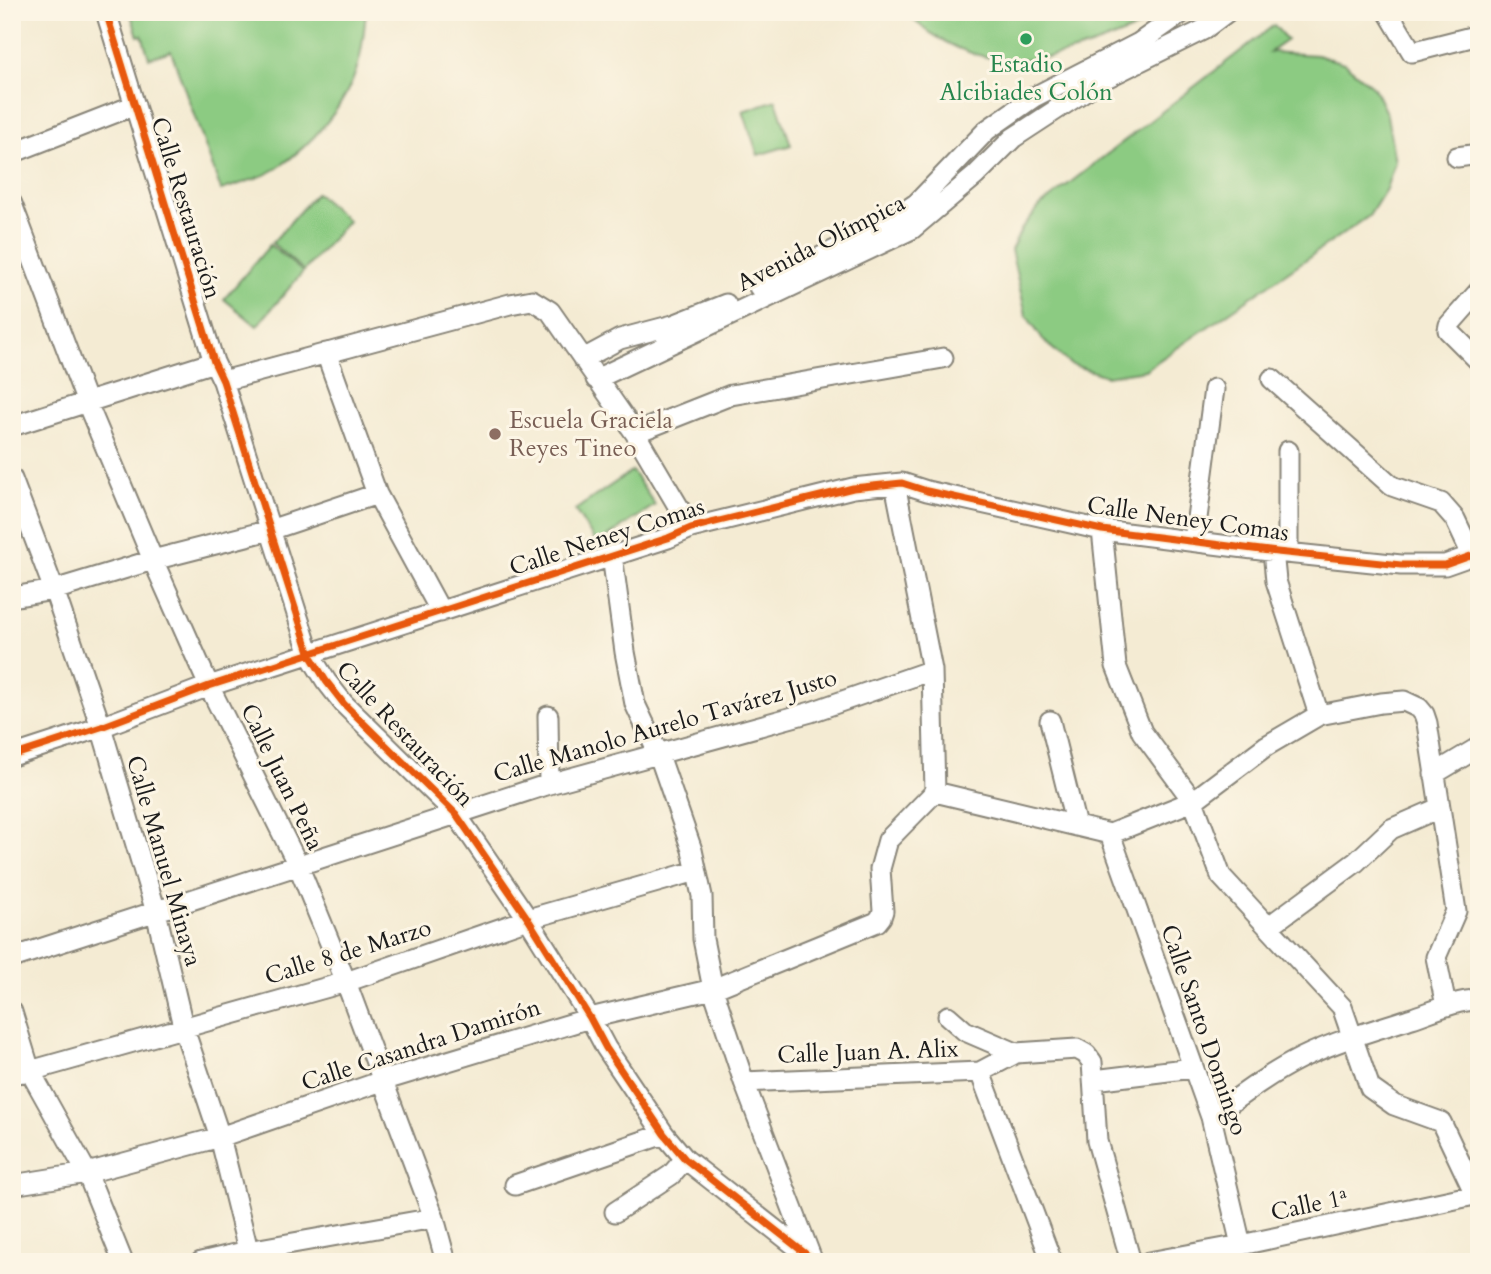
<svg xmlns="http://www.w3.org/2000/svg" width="1491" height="1274" font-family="Cardo,serif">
<rect width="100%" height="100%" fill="#fcf5e5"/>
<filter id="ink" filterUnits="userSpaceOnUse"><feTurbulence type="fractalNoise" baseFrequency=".0143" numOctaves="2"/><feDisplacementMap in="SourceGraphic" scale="14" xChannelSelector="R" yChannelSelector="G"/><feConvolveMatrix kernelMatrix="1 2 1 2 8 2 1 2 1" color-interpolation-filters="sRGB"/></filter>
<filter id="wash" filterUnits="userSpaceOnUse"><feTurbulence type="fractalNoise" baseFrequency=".00686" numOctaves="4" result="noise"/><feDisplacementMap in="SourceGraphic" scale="28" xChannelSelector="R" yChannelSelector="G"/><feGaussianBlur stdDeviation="1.57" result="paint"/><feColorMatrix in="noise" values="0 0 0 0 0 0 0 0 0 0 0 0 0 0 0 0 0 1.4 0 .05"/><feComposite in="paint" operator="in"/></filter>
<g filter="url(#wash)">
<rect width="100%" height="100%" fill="#f4ebd3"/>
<!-- green -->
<path fill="#8ccb82" stroke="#54744f" stroke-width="2" d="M 130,12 L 366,12 C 364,30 363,48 358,65 C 346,107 311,145 276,169 C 260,179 238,184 221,190 L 171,51 L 149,58 L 142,35 L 138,36 Z
M 905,12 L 1137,12 L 1139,27 C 1054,64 979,83 905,12 Z
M 1274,25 L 1287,40 L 1270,52 L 1317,55 L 1344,63 L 1374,88 L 1387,115 L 1395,162 L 1386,189 L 1369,216 L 1145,370 L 1106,376 L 1070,364 L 1043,340 L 1026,315 L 1011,250 L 1022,228 L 1040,206 Z
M 776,100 L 791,145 L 758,155 L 743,111 Z
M 316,193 L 348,221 L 304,271 L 272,243 Z
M 270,245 L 303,272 L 257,326 L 224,299 Z
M 632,471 L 655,505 L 597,544 L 575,510 Z"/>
</g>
<g filter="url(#ink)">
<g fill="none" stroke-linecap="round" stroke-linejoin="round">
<defs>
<path id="minor" d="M 106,12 L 214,362 L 223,381 L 310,655 L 326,681 L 344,704 L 456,814 L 528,919 L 590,1018 L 606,1048 L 664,1134 L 685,1159 L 811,1258
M 1388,12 L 1412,52 L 1479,35
M 12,153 L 135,105
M 1457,157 L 1479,154
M 12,204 L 87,403 L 153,560 L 209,686 L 298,865 L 346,982 L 434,1218 L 446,1262
M 759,287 L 882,227 L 917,203 L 987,130 L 1034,97 L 1139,43 L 1183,12
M 1479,291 L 1449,325 L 1448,330 L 1479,361
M 326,353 L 377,494 L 441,612
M 583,359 L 620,339 L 673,325 L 726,304
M 596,379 L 912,229 L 975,176 L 1013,138 L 1100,81 L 1203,30 L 1227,12
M 1272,379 L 1392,486 L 1441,503 L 1455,519 L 1472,555
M 223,381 L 510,304 L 532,300 L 550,311 L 635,433 L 691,528
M 12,426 L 214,362
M 635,433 L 731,395 L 943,358
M 12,479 L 54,590 L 101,727 L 156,912 L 183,1026 L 220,1137 L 251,1262
M 1102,530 L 1116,666 L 1142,732 L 1193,801 L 1221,876 L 1342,1007 L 1370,1088 L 1394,1105 L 1441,1122 L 1475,1194
M 1194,541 L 1214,389
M 1273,551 L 1276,581 L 1319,715
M 1288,553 L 1288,451
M 612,555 L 625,652 L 635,704 L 659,755 L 692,850 L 702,896 L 703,939 L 713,989 L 744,1082 L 811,1257
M 12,597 L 54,590 L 153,560 L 270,530 L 377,494
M 548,716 L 549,784
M 1050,721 L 1076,826
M 12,756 L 101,727 L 209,686 L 668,538 L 691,528 L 853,488 L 902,483 L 927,491 L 1102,530 L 1277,552 L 1401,565 L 1445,565 L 1479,553
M 1434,774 L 1479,747
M 935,792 L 1110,834 L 1193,801 L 1266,746 L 1319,715 L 1381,703 L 1404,701 L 1419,708 L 1424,714 L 1427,723 L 1456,911 L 1436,957 L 1446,1006
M 1110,834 L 1211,1117 L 1241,1245
M 1268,927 L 1356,862 L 1391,829 L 1439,808
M 12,958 L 549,784 L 811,712 L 932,670
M 12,1012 L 30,1071 L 87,1173 L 123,1262
M 948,1016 L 965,1031 L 1016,1053
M 980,1072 L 1052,1262
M 12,1074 L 30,1071 L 346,982 L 528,919 L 696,871
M 1094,1080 L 1193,1068
M 744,1082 L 980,1072 L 1016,1053 L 1077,1049 L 1086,1054 L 1092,1062 L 1097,1141 L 1131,1262
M 1211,1117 C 1240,1096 1269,1074 1301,1058 C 1336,1041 1374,1030 1412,1018 C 1433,1011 1456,1000 1479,1000
M 12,1185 L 87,1173 L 220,1137 L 382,1081 L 590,1018 L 713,989 L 877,922 L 881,917 L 883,911 L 880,869 L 888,840 L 935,792 L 932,670 L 895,484
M 515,1185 L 664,1134
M 615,1212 L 671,1175 L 685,1159
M 201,1262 L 248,1251 L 434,1218
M 1149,1262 L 1241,1245 L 1479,1194"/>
</defs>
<!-- minor casing -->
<use href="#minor" stroke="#888478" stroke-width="23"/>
<!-- minor -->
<use href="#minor" stroke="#fff" stroke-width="19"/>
<defs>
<path id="cycleway" d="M 106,12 L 214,362 L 223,381 L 310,655 L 326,681 L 344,704 L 456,814 L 528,919 L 590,1018 L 606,1048 L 664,1134 L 685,1159 L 811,1258 L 813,1262
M 12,756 L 101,727 L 209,686 L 668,538 L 691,528 L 853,488 L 902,483 L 927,491 L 1102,530 L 1277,552 L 1401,565 L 1445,565 L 1479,553"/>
</defs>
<!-- cycleway casing -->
<use href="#cycleway" stroke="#fcf5e5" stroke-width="11"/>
<!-- cycleway -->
<use href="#cycleway" stroke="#e8590c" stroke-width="7"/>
</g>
</g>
<!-- markers -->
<circle fill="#2e9e5b" stroke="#fcf5e5" stroke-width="2.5" cx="1026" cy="39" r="7"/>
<circle fill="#8d6e63" stroke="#fcf5e5" stroke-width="2.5" cx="495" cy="434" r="7"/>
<g text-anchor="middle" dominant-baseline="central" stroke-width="6" stroke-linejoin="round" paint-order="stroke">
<!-- leisure labels -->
<g font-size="24" fill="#27864d" stroke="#fcf5e5">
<text x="1026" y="64">Estadio<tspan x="1026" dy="28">Alcibiades Colón</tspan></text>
</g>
<!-- street labels -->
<g font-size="24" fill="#1c1c1c" stroke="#fcf5e5">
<text transform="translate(186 208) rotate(73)">Calle Restauración</text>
<text transform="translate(821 243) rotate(-27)">Avenida Olímpica</text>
<text transform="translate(1188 519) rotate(8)">Calle Neney Comas</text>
<text transform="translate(607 537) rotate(-18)">Calle Neney Comas</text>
<text transform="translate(665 726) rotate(-16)">Calle Manolo Aurelo Tavárez Justo</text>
<text transform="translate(405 734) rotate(47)">Calle Restauración</text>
<text transform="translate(282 777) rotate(64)">Calle Juan Peña</text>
<text transform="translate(164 861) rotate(74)">Calle Manuel Minaya</text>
<text transform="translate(348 952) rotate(-17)">Calle 8 de Marzo</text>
<text transform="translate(1204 1030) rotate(71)">Calle Santo Domingo</text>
<text transform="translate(421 1045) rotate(-18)">Calle Casandra Damirón</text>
<text transform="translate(868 1052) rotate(-2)">Calle Juan A. Alix</text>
<text transform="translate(1309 1205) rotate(-12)">Calle 1ª</text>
</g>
<!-- education labels -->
<g font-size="24" fill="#785e54" stroke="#fcf5e5" text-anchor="start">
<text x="509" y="420">Escuela Graciela<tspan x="509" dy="28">Reyes Tineo</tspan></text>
</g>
</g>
<!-- margin -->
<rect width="1491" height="1274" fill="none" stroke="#fcf5e5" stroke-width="42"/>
</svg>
